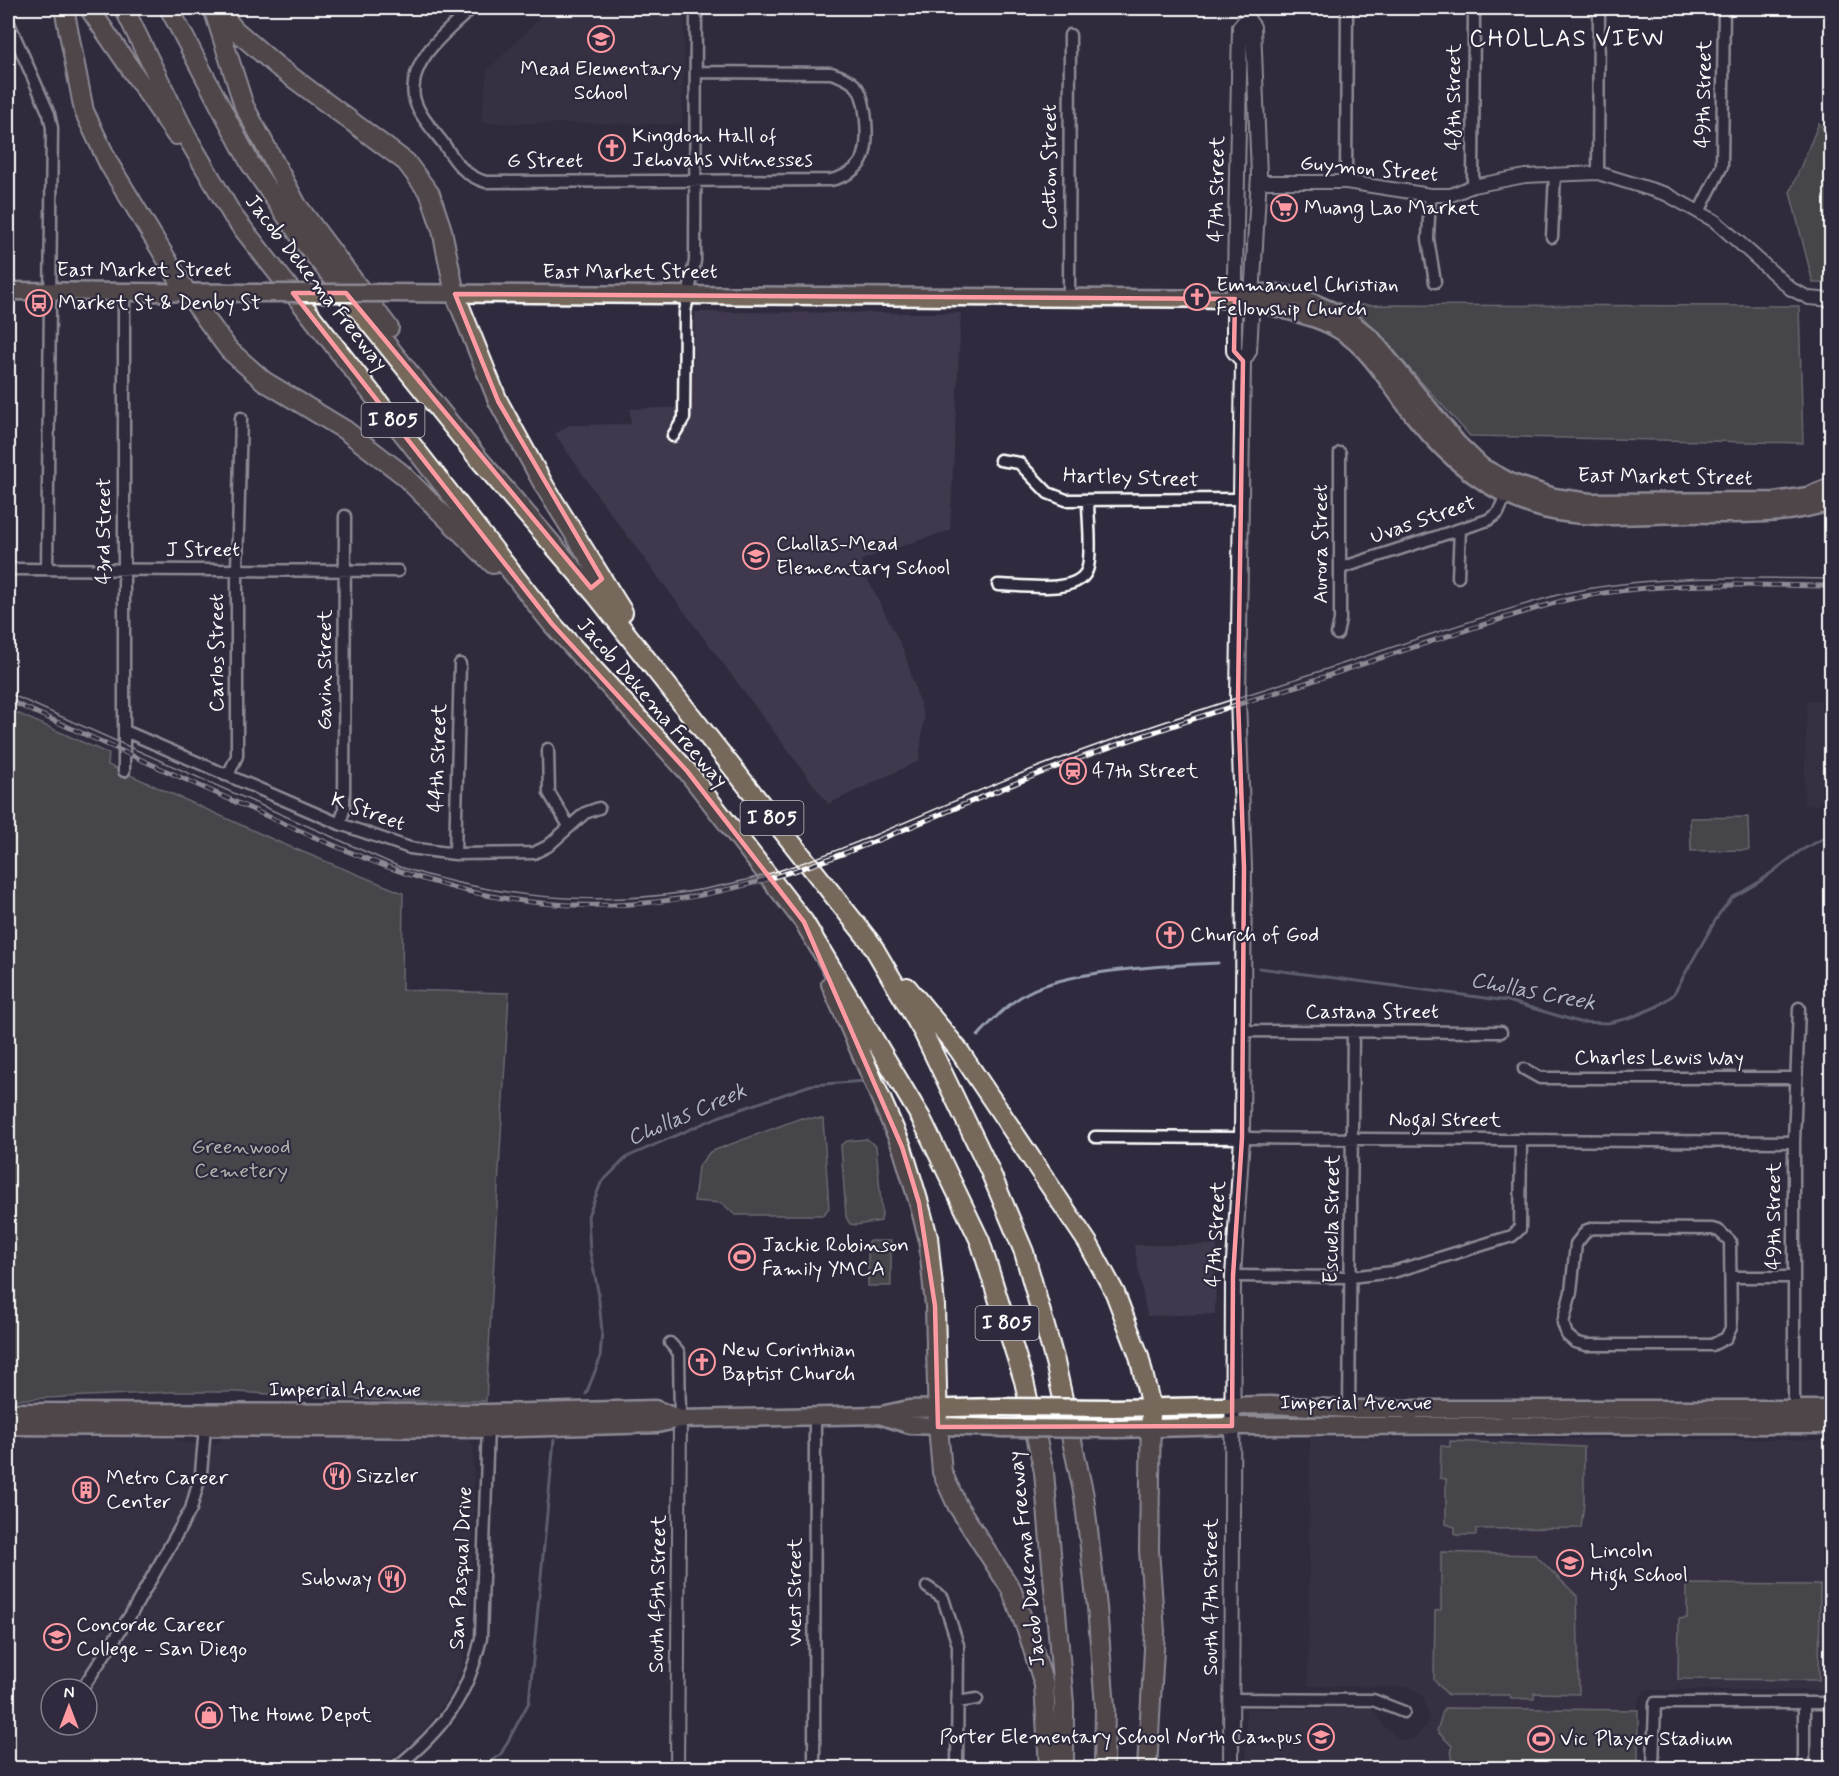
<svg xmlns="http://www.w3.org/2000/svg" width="1839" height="1776" font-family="Mynerve,sans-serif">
<rect width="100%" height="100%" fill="#2f2a3d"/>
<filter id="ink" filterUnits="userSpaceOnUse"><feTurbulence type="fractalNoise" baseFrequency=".0167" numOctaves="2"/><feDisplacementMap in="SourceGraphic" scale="12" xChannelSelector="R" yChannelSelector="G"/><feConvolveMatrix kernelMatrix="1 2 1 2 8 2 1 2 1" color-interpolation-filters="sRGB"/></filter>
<g filter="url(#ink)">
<!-- built -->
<path fill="#41394e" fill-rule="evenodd" d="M 550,8 L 685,8 L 682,124 L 481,123 L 487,71 Z
M 695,312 L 961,313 L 950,530 L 861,560 L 864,572 L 904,651 L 924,717 L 919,761 L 828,804 L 602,502 L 555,434 L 569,425 L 631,424 L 630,409 L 691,407 Z
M 1807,700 L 1831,700 L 1831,796 L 1816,805 L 1804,804 Z
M 1134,1245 L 1217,1245 L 1215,1314 L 1147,1316 Z
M 8,1436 L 175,1439 L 185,1443 L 217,1443 L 225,1437 L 467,1438 L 474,1446 L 471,1610 L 463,1663 L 449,1696 L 434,1718 L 414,1741 L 376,1768 L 8,1768 ZM 51,1689 L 87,1689 L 87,1725 L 51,1725 Z
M 1310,1438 L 1831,1440 L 1831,1690 L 1645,1690 L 1638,1701 L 1638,1768 L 1246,1768 L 1246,1709 L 1373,1709 L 1383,1725 L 1400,1740 L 1413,1739 L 1427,1725 L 1429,1717 L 1423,1696 L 1409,1687 L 1308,1686 Z"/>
<!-- green -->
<path fill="#62685b" stroke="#b0b4ad" stroke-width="1.5" d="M 1819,123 L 1831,140 L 1831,283 L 1813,283 L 1790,192 Z
M 1352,305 L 1799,306 L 1803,443 L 1470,436 Z
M 8,709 L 109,754 L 108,765 L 281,843 L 403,893 L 402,990 L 509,993 L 486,1401 L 393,1401 L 236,1392 L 170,1392 L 8,1400 Z
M 1748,817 L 1749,850 L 1691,851 L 1690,818 Z
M 801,1118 L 823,1119 L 829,1208 L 823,1215 L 735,1215 L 722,1203 L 694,1201 L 698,1167 L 710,1152 Z
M 867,1139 L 876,1146 L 882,1213 L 881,1221 L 856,1225 L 850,1224 L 846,1217 L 841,1145 L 847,1141 Z
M 868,1241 L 891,1241 L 891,1286 L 868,1286 Z
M 1450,1441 L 1584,1447 L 1584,1503 L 1581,1528 L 1476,1529 L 1476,1535 L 1455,1535 L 1455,1527 L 1446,1524 L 1446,1479 L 1440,1478 L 1441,1446 L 1450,1447 Z
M 1441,1552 L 1535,1555 L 1577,1596 L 1579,1694 L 1534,1693 L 1534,1699 L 1511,1698 L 1510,1695 L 1448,1695 L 1434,1680 L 1435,1611 L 1441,1610 Z
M 1687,1584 L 1820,1585 L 1819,1680 L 1678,1679 L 1679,1619 L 1687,1618 Z
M 1444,1708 L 1638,1710 L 1638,1768 L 1457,1768 L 1457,1764 L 1451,1759 L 1452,1746 L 1437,1731 Z"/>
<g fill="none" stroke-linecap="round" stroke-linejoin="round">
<!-- stream -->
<path stroke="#979eaf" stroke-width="3" d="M 1259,968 L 1508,1001 L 1579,1022 L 1608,1023 L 1630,1018 L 1658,1006 L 1673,995 L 1719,914 L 1732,898 L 1759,882 L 1800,851 L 1832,834
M 978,1036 C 993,1020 1007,1004 1027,993 C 1071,969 1166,966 1218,963
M 586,1394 L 600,1359 L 602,1331 L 598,1291 L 590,1252 L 588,1216 L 601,1183 L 627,1157 L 718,1117 L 811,1085 L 866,1081
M 482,1768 L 501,1754 L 529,1702 L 554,1440"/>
<defs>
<path id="minor" d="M 472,8 C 449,30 408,59 414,97 C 417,113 433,130 443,143 C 455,161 464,176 486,182 L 831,180 C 844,177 855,172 862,160 C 870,145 867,99 856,86 C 849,79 841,76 831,73 L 697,72
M 8,21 L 49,114 L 52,128 L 47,569
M 1598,173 L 1599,8
M 1346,182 L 1347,8
M 1473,186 L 1474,8
M 1430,195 L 1428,239 L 1435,282
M 1699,212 L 1722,166 L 1724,8
M 1552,237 L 1555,174
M 124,292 L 124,771
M 1069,298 L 1070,35
M 673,436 L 684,418 L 685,312 L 695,261 L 696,8
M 1000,460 L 1019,463 L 1048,493 L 1066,500 L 1239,499
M 1341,568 L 1488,520 L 1498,513 L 1506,495
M 8,569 L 398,571
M 1458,577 L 1460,529
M 998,585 C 1021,585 1082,596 1088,567 C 1092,547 1088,521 1088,500
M 1337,634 L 1340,620 L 1340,453
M 125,731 L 340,824 L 410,848 L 455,854 L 534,853 L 548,846 L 585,813 L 599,808
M 548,749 L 549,793 L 569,826
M 225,775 L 230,771 L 237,756 L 237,570 L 241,418
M 340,824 L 344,810 L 345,516
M 455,854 L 460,664
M 1242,1031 L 1501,1032
M 1524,1069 L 1540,1078 L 1796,1078
M 1095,1137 L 1794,1142
M 1595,1228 L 1712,1229 L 1719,1231 L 1730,1241 L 1731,1328 L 1726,1338 L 1712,1345 L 1586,1345 L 1575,1342 L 1567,1335 L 1563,1323 L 1571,1292 L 1576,1244 L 1587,1230 Z
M 1233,1276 L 1350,1277 L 1393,1272 L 1512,1236 L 1520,1229 L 1521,1139
M 1731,1277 L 1793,1277
M 670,1343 L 679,1353 L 680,1419
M 1349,1409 L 1353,1031
M 1794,1413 L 1794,1142 L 1799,1008
M 927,1587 L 943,1598 L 958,1645 L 957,1768
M 82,1689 L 131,1614 L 191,1509 L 201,1473 L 205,1428
M 1231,1699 L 1373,1700 L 1404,1712
M 957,1702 L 977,1699
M 1804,1703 L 1804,1768
M 395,1768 C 442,1731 468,1697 481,1638 L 488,1424
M 814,1768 L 815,1416
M 1653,1768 L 1655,1703 L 1832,1703"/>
<path id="tertiary" d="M 1259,182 L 1346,182 L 1430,195 L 1451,195 L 1473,186 L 1525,176 L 1598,173 L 1666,194 L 1715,221 L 1791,289 L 1809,298 L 1832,300
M 677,1768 L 680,1419"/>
<path id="secondary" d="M 1243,361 L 1234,351 L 1234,324 L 1240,27 L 1247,19
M 1231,1768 L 1233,1276 L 1242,1138 L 1244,868 L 1238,699 L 1243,361 L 1249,351 L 1259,175 L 1253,27 L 1247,19 L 1247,8"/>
<path id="primary" d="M 8,291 L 255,293
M 384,293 L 1251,299 C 1281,312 1313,313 1341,331 C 1373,351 1392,389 1415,417 C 1455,467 1507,508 1573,514 C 1609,518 1646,515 1683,514 C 1732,513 1785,518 1832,501
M 1251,299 L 1262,293 L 1278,293 L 1300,297 L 1344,316 L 1372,339 L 1457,443 L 1482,467 L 1512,483 L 1554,497 L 1590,502 L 1775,501 L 1808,496 L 1832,486
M 1113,1408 L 1270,1405 L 1349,1409 L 1832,1409
M 8,1412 L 489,1413 L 655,1409 L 680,1419
M 882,1416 L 910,1425 L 1004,1428
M 8,1426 L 487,1429 L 657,1424 L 680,1419 L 881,1415 L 909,1409 L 1000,1407
M 1118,1429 L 1232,1426 L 1832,1425"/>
<path id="motorway" d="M 64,8 L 84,111 L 109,164 L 187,293 L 229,350 L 264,381 L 345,430 L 401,473 L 493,564
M 89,8 L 176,135
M 124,8 L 187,137 L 233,216 L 552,624 L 687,771 L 804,922 L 921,1118 L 980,1241 L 1024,1381 L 1044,1472 L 1064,1704 L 1064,1768
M 169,8 L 250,163 L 304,242 L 478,458 L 596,595 L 871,943 L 923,1032 L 989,1169 L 1024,1252 L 1055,1362 L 1084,1496 L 1097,1607 L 1105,1707 L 1104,1768
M 213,8 L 244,106 L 297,205 L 389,328
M 217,8 L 234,29 L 277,66 L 406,162 L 430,194 L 442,230 L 455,294 L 498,401 L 545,487 L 623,612
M 831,984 L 902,1147 L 919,1203 L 928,1237 L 935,1306 L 938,1427 L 942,1472 L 957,1505 L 1011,1589 L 1028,1633 L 1044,1685 L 1049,1768
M 907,987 L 958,1049 L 1088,1243 L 1115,1293 L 1139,1356 L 1151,1407 L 1149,1550 L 1155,1632 L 1147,1768"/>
</defs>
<!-- minor casing -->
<use href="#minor" stroke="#fff" stroke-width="15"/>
<!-- tertiary casing -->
<use href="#tertiary" stroke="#fff" stroke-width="16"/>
<!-- secondary casing -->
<use href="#secondary" stroke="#fff" stroke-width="18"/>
<!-- primary casing -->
<use href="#primary" stroke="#fff" stroke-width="21"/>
<!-- motorway casing -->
<use href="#motorway" stroke="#fff" stroke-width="22"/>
<!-- minor -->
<use href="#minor" stroke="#2f2a3d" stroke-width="10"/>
<!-- tertiary -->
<use href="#tertiary" stroke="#2f2a3d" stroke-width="12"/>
<!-- secondary -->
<use href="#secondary" stroke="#2f2a3d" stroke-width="14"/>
<!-- primary -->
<use href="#primary" stroke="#76695c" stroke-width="16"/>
<!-- motorway -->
<use href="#motorway" stroke="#76695c" stroke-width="18"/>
<!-- tram -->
<path stroke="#fff" stroke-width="1.5" d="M 8,693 L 400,867 C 524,907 654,910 778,871 C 875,840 966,792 1062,758 C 1155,723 1251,694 1345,663 C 1417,639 1488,614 1561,594 C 1651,574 1740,578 1832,579"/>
<defs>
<path id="rail" d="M 8,700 C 88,736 169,772 249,808 C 330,844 409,882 497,897 C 718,936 878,833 1075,760 C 1155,730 1237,705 1318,679 C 1399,652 1480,624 1562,601 C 1651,580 1741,585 1832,586"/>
</defs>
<!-- rail casing -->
<use href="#rail" stroke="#fff" stroke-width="5"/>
<!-- rail -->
<use href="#rail" stroke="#2f2a3d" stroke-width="3" stroke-dasharray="9" stroke-linecap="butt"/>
<defs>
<path id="primary-bridge" d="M 255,293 L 384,293
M 1000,1407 L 1113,1408
M 1004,1428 L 1118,1429"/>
</defs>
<!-- primary-bridge casing -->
<use href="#primary-bridge" stroke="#fff" stroke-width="21" stroke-linecap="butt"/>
<!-- primary-bridge -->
<use href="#primary-bridge" stroke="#76695c" stroke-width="16"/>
</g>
</g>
<!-- marked area -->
<path d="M0 0H1839V1776H0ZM 293,293 L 346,293 L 591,588 L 602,579 L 498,401 L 455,294 L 1235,299 L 1234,351 L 1243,361 L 1238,699 L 1244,868 L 1242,1138 L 1233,1276 L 1232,1426 L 938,1427 L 935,1306 L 919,1203 L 902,1147 L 804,922 L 687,771 L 552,624 Z" fill="#2f2a3d" fill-opacity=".55" fill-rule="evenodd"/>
<path fill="none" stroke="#ff9aa2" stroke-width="4.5" stroke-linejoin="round" d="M 293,293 L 346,293 L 591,588 L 602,579 L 498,401 L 455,294 L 1235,299 L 1234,351 L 1243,361 L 1238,699 L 1244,868 L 1242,1138 L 1233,1276 L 1232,1426 L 938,1427 L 935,1306 L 919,1203 L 902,1147 L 804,922 L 687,771 L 552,624 Z"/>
<!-- icons -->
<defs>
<symbol id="school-ring" viewBox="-11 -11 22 22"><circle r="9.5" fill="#2f2a3d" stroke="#ff9aa2" stroke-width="1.5"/><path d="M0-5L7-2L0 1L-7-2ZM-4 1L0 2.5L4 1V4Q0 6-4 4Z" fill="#ff9aa2"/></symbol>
<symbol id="church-ring" viewBox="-11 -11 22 22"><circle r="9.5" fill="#2f2a3d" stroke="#ff9aa2" stroke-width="1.5"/><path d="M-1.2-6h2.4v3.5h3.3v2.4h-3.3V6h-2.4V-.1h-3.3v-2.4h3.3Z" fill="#ff9aa2"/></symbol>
<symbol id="supermarket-ring" viewBox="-11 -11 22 22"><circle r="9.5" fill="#2f2a3d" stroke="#ff9aa2" stroke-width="1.5"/><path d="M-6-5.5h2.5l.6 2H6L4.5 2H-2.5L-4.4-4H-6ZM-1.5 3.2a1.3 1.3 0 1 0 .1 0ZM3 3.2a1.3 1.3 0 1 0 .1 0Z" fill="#ff9aa2"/></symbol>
<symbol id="bus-ring" viewBox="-11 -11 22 22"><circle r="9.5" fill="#2f2a3d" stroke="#ff9aa2" stroke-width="1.5"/><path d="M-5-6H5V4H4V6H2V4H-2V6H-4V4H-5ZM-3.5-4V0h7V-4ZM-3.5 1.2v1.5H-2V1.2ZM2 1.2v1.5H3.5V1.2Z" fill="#ff9aa2"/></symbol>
<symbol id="station-ring" viewBox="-11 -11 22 22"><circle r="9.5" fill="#2f2a3d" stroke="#ff9aa2" stroke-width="1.5"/><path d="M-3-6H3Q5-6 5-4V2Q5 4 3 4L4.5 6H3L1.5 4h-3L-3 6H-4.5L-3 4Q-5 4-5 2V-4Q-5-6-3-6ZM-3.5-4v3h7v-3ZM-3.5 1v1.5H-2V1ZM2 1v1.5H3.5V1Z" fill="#ff9aa2"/></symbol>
<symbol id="stadium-ring" viewBox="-11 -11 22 22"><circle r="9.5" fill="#2f2a3d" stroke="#ff9aa2" stroke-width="1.5"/><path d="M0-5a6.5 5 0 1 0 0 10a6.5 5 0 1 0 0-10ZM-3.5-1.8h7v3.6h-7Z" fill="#ff9aa2"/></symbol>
<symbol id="restaurant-ring" viewBox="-11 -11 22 22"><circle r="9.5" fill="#2f2a3d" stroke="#ff9aa2" stroke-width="1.5"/><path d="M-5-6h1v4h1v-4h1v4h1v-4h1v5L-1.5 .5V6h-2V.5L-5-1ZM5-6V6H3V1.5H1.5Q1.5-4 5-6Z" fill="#ff9aa2"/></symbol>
<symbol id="building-ring" viewBox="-11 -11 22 22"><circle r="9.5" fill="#2f2a3d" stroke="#ff9aa2" stroke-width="1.5"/><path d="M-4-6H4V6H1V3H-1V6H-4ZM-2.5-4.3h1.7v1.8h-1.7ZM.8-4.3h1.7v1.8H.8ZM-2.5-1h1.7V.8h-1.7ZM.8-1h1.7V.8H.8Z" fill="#ff9aa2"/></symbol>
<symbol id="university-ring" viewBox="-11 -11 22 22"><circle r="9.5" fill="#2f2a3d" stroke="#ff9aa2" stroke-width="1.5"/><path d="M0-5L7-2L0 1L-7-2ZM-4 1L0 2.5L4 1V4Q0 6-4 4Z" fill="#ff9aa2"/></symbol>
<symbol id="shop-ring" viewBox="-11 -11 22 22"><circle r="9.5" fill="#2f2a3d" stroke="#ff9aa2" stroke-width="1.5"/><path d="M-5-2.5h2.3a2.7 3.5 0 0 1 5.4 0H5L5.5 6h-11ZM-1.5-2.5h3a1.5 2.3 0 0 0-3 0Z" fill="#ff9aa2"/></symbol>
</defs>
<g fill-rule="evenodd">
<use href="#school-ring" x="586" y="24" width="30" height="30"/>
<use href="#church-ring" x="597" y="133" width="30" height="30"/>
<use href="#supermarket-ring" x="1269" y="193" width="30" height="30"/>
<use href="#church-ring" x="1182" y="282" width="30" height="30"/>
<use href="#bus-ring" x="24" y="288" width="30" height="30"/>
<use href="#school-ring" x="741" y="541" width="30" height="30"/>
<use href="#station-ring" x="1058" y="756" width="30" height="30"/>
<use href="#church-ring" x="1155" y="920" width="30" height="30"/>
<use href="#stadium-ring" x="727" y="1242" width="30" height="30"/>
<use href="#church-ring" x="687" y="1347" width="30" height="30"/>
<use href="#restaurant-ring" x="322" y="1461" width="30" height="30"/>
<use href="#building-ring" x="71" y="1475" width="30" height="30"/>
<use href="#school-ring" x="1555" y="1548" width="30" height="30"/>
<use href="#restaurant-ring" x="377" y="1564" width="30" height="30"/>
<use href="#university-ring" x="42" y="1622" width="30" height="30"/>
<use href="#shop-ring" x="194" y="1700" width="30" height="30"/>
<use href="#school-ring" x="1306" y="1722" width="30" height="30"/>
<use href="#stadium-ring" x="1526" y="1724" width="30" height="30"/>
</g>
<g text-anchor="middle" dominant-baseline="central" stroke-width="4.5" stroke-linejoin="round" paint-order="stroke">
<!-- shield labels -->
<g fill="#2f2a3d" stroke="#c1bfc5" stroke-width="1.5">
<rect x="361.5" y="403" width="63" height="34" rx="4.5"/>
<rect x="740.5" y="801" width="63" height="34" rx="4.5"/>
<rect x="975.5" y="1306" width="63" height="34" rx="4.5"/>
</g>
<g font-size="20" font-weight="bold" fill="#fff">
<text x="393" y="420">I 805</text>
<text x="772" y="818">I 805</text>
<text x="1007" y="1323">I 805</text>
</g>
<!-- poi labels -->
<g font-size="21" fill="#fff" stroke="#2f2a3d" text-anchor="start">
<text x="601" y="69" text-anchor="middle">Mead Elementary<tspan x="601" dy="24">School</tspan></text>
<text x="632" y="136">Kingdom Hall of<tspan x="632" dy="24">Jehovahs Witnesses</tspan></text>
<text x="1304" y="208">Muang Lao Market</text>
<text x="1216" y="285">Emmanuel Christian<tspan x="1216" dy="24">Fellowship Church</tspan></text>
<text x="58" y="303">Market St &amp; Denby St</text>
<text x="776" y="544">Chollas-Mead<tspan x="776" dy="24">Elementary School</tspan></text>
<text x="1092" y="771">47th Street</text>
<text x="1190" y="935">Church of God</text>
<text x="762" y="1245">Jackie Robinson<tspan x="762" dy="24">Family YMCA</tspan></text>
<text x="722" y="1350">New Corinthian<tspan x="722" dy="24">Baptist Church</tspan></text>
<text x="356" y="1476">Sizzler</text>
<text x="106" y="1478">Metro Career<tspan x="106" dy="24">Center</tspan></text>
<text x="1590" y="1551">Lincoln<tspan x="1590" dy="24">High School</tspan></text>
<text x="372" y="1579" text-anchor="end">Subway</text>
<text x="76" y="1625">Concorde Career<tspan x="76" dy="24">College - San Diego</tspan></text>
<text x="228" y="1715">The Home Depot</text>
<text x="1302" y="1737" text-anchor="end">Porter Elementary School North Campus</text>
<text x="1560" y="1739">Vic Player Stadium</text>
</g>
<!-- street labels -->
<g font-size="21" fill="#fff" stroke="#2f2a3d">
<text transform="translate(1704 94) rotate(-89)">49th Street</text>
<text transform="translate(1454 97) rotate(-90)">48th Street</text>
<text x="545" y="161">G Street</text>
<text transform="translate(1050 167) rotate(-90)">Cotton Street</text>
<text transform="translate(1369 169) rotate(5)">Guymon Street</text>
<text transform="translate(1217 189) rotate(-89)">47th Street</text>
<text x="144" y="270">East Market Street</text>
<text x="630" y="272">East Market Street</text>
<text transform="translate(316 283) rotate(52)">Jacob Dekema Freeway</text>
<text transform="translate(1665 477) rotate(1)">East Market Street</text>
<text transform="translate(1131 478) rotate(2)">Hartley Street</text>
<text transform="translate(1423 520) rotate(-19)">Uvas Street</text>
<text transform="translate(104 531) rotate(-90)">43rd Street</text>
<text transform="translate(1321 544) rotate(-90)">Aurora Street</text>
<text x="203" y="550">J Street</text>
<text transform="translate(217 653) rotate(-90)">Carlos Street</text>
<text transform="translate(325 670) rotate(-90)">Gavin Street</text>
<text transform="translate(652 703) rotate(49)">Jacob Dekema Freeway</text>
<text transform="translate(438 758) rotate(-88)">44th Street</text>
<text transform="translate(368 812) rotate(20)">K Street</text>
<text x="1372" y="1012">Castana Street</text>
<text x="1659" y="1058">Charles Lewis Way</text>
<text x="1445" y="1120">Nogal Street</text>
<text transform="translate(1774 1216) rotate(-90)">49th Street</text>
<text transform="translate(1332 1219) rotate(-89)">Escuela Street</text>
<text transform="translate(1216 1234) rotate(-87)">47th Street</text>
<text x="345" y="1390">Imperial Avenue</text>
<text x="1356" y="1403">Imperial Avenue</text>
<text transform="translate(1027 1559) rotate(-96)">Jacob Dekema Freeway</text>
<text transform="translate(461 1568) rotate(-87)">San Pasqual Drive</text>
<text transform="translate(795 1592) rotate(-90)">West Street</text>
<text transform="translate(658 1594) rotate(-89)">South 45th Street</text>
<text transform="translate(1211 1597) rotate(-90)">South 47th Street</text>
</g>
<!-- park labels -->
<g font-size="21" fill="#b0b4ad" stroke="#2f2a3d">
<text x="241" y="1147">Greenwood<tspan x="241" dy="24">Cemetery</tspan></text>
</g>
<!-- water labels -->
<g font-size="22" font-style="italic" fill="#b1b7c3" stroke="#2f2a3d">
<text transform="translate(1533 992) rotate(11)">Chollas Creek</text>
<text transform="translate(687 1115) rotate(-23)">Chollas Creek</text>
</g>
<!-- quarter labels -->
<g font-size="24" letter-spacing="1.5" fill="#fff" stroke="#2f2a3d">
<text x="1567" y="39">CHOLLAS VIEW</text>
</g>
</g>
<!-- margin -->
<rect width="1839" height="1776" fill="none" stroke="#2f2a3d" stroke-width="30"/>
<rect x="15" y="15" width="1809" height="1746" fill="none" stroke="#fff" stroke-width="2" filter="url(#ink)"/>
<!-- north arrow -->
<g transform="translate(69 1707)"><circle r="28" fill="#2f2a3d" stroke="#827f8b" stroke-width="1.5"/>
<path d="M0-4.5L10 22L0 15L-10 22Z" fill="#ff9aa2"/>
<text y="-9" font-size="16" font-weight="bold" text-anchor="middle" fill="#ffffff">N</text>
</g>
</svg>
